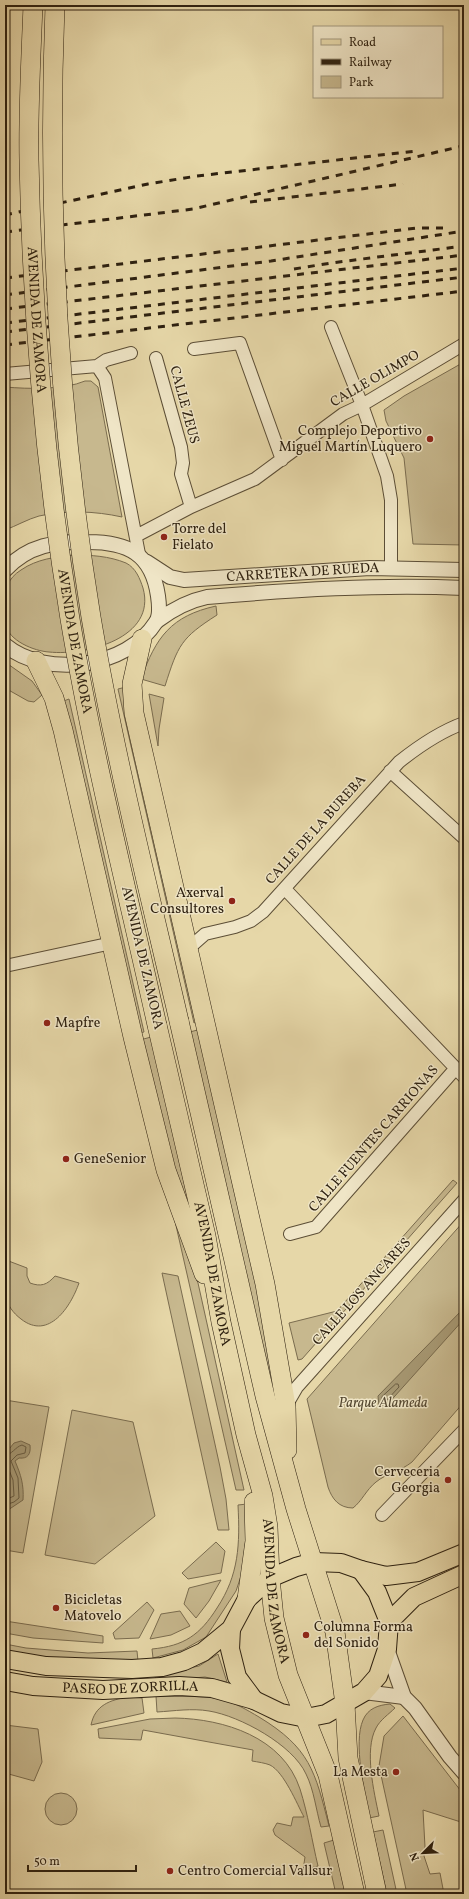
<svg xmlns="http://www.w3.org/2000/svg" width="469" height="1899" font-family="Vollkorn,serif">
<rect width="100%" height="100%" fill="#e6d7a8"/>
<filter id="stains"><feTurbulence type="fractalNoise" baseFrequency=".005" numOctaves="4"/><feColorMatrix values="0 0 0 0 .2 0 0 0 0 .09 0 0 0 0 .02 0 0 0 .5 -.17"/></filter>
<radialGradient id="worn" r=".72"><stop offset=".6" stop-color="#630" stop-opacity="0"/><stop offset="1" stop-color="#630" stop-opacity=".3"/></radialGradient>
<!-- green -->
<path fill="#c7b88e" stroke="#7a6c4f" d="M 464,362 L 464,545 L 413,544 L 404,458 L 386,421 L 384,410 L 404,396 Z
M 85,381 L 91,381 L 98,387 L 122,517 C 95,511 66,510 39,516 C 28,519 16,526 5,530 L 5,387 C 28,389 64,390 85,381 Z
M 73,555 C 91,555 109,556 126,563 C 136,568 140,579 143,588 C 157,638 86,656 49,652 C 34,651 9,641 5,624 C 4,618 5,610 5,603 C 5,589 8,578 21,570 C 37,559 55,557 73,555 Z
M 216,606 L 217,615 C 181,638 178,645 165,686 L 141,679 C 156,637 171,616 216,606 Z
M 5,662 L 32,681 L 42,695 L 34,702 L 28,701 L 5,688 Z
M 126,687 L 200,1021 L 194,1023 L 118,689 Z
M 149,694 L 164,698 L 159,729 L 158,746 Z
M 69,699 L 144,1032 L 138,1033 L 61,702 Z
M 201,1029 L 261,1304 L 278,1416 L 190,1032 Z
M 151,1037 L 200,1252 L 169,1161 L 140,1040 Z
M 453,1180 L 457,1183 L 302,1359 L 298,1360 L 289,1323 L 337,1311 Z
M 172,1208 L 198,1283 L 244,1490 L 236,1490 Z
M 464,1221 L 464,1402 L 412,1462 C 401,1471 387,1473 376,1482 C 366,1490 362,1501 353,1508 C 339,1508 332,1499 328,1487 L 307,1399 Z
M 6,1260 L 27,1268 L 27,1276 L 30,1283 C 41,1287 47,1285 55,1276 L 79,1283 C 71,1306 49,1341 21,1319 C 13,1313 7,1305 5,1294 C 4,1284 5,1271 6,1260 Z
M 162,1273 L 178,1276 L 220,1467 L 226,1499 L 229,1530 L 218,1530 Z
M 5,1400 L 49,1407 L 23,1553 L 5,1550 Z
M 72,1410 L 133,1422 L 155,1516 L 95,1564 L 45,1555 Z
M 247,1504 L 248,1521 L 242,1573 L 236,1591 L 206,1637 L 183,1650 L 153,1658 L 152,1649 C 184,1646 200,1635 217,1608 C 239,1575 240,1544 238,1505 Z
M 216,1542 L 225,1551 L 221,1573 L 188,1579 L 182,1573 Z
M 221,1580 L 209,1601 L 196,1618 L 184,1604 L 189,1588 Z
M 147,1602 L 154,1610 L 139,1638 L 115,1639 L 113,1633 Z
M 180,1611 L 190,1626 L 171,1635 L 150,1639 L 161,1614 Z
M 5,1621 L 103,1636 L 103,1643 L 33,1638 L 5,1633 Z
M 5,1644 L 26,1648 L 88,1653 L 137,1651 L 138,1661 L 92,1663 L 5,1653 Z
M 218,1654 L 227,1682 L 205,1677 L 156,1681 L 155,1675 L 199,1666 Z
M 156,1696 C 177,1697 199,1695 220,1699 C 234,1702 247,1710 259,1717 C 310,1748 315,1771 329,1826 L 321,1827 C 316,1810 314,1790 306,1774 C 293,1745 240,1716 209,1711 C 192,1708 174,1711 157,1712 Z
M 128,1697 L 142,1698 L 144,1713 L 91,1725 C 95,1705 110,1700 128,1697 Z
M 390,1704 L 395,1708 C 389,1714 380,1720 376,1728 C 364,1750 374,1792 379,1816 L 369,1818 C 365,1793 353,1743 363,1720 C 368,1708 379,1705 390,1704 Z
M 403,1716 L 464,1795 L 464,1823 L 423,1810 L 425,1847 L 424,1856 L 430,1874 L 440,1873 L 444,1894 L 407,1894 L 379,1766 L 384,1736 Z
M 175,1718 C 224,1719 283,1737 300,1789 C 308,1814 312,1841 318,1866 L 303,1870 L 305,1857 L 275,1835 L 273,1830 L 277,1823 L 291,1826 L 293,1817 L 304,1817 C 297,1804 284,1772 270,1765 C 265,1763 258,1762 252,1761 L 253,1750 L 143,1730 L 141,1740 L 99,1738 L 98,1729 L 150,1719 Z
M 5,1725 L 38,1729 L 42,1762 L 34,1781 L 5,1773 Z
M45 1809a16 16 0 1 1 32 0a16 16 0 1 1-32 0Z
M 383,1830 L 397,1894 L 387,1894 L 373,1832 Z
M 334,1840 L 346,1894 L 336,1894 L 324,1843 Z"/>
<!-- water -->
<path fill="#a79974" stroke="#77694c" d="M 464,1308 L 464,1319 L 386,1406 L 379,1406 L 378,1396 Z
M 21,1441 L 30,1445 C 31,1454 28,1459 19,1458 L 15,1461 C 21,1475 24,1485 23,1500 L 8,1510 L 5,1508 L 5,1454 L 14,1443 Z"/>
<g fill="none" stroke-linecap="round" stroke-linejoin="round">
<!-- shore -->
<path stroke="#6a5d42" stroke-width="1" d="M 396,1384 L 398,1384 L 399,1387 L 385,1402 L 382,1402 L 382,1397 Z
M 5,1455 C 12,1455 15,1447 22,1445 L 26,1447 L 25,1453 L 17,1455 L 11,1461 L 18,1478 L 19,1498 L 14,1502 L 5,1505
M 5,1460 L 13,1480 L 14,1496 L 5,1500"/>
<defs>
<path id="minor" d="M 331,327 L 362,405 L 387,476 L 391,500 L 391,569
M 194,349 L 240,343 L 282,460
M 156,358 L 181,447 L 183,463 L 181,474 L 191,507
M 97,366 L 105,378 L 139,554
M 5,374 L 97,366 L 106,360 L 131,353
M 136,536 L 191,507 L 255,479 L 343,414 L 362,405 L 464,344
M 390,771 L 464,838
M 285,889 L 464,1077
M 188,949 L 205,934 L 235,927 L 251,921 L 263,912 L 399,762 C 419,746 439,732 464,723
M 5,966 L 112,943
M 290,1234 L 316,1227 L 456,1068
M 286,1406 L 297,1387 L 464,1200
M 382,1515 L 464,1430"/>
<g id="tertiary">
<path id="s1" d="M 147,562 L 170,577 L 184,580 L 370,568 L 464,570"/>
<path d="M 5,570 C 28,545 56,541 88,542 C 128,542 152,554 158,596 C 159,603 160,616 156,622 C 127,668 46,679 5,645"/>
<path d="M 157,621 C 173,609 188,601 207,597 C 292,590 378,584 464,588"/>
<path d="M 387,1649 L 404,1697 L 415,1708 L 450,1757 L 464,1773"/>
<path d="M 364,1692 L 404,1697"/>
</g>
<g id="primary">
<path d="M 389,1622 L 414,1597 L 464,1574"/>
<path d="M 231,1629 L 230,1649 L 237,1677 L 254,1700"/>
<path d="M 5,1659 L 46,1666 L 132,1669 L 162,1667 L 184,1661 L 203,1652 L 231,1629 L 247,1599 L 270,1578 L 296,1567 L 314,1562 L 341,1563 L 361,1570 L 386,1576 L 418,1572 L 464,1553"/>
<path id="s2" d="M 5,1681 L 33,1686 L 103,1690 L 179,1686 L 212,1688 L 254,1700 L 281,1713 L 306,1718 L 326,1714 L 364,1692 L 378,1676 L 387,1649 L 389,1622 L 377,1592 L 361,1570"/>
</g>
<g id="trunk">
<path d="M 142,639 L 132,684 L 134,713 L 265,1284 L 286,1406 L 287,1450"/>
<path d="M 36,661 L 54,698 L 63,730 L 133,1037 L 166,1170 L 204,1274"/>
<path d="M 179,1021 L 265,1396 L 296,1509 L 335,1632 L 345,1704 L 348,1758 L 377,1894"/>
<path id="s3" d="M 157,1025 L 206,1236 L 221,1322 L 246,1435 L 263,1496 L 268,1527 L 270,1578 L 274,1618 L 288,1675 L 328,1775 L 355,1894"/>
<path d="M 247,1599 L 255,1541 L 254,1502"/>
</g>
</defs>
<!-- minor casing -->
<use href="#minor" stroke="#5c4e36" stroke-width="14"/>
<!-- tertiary casing -->
<use href="#tertiary" stroke="#5c4e36" stroke-width="16"/>
<!-- primary casing -->
<use href="#primary" stroke="#2e2110" stroke-width="20"/>
<!-- trunk casing -->
<use href="#trunk" stroke="#2e2110" stroke-width="20"/>
<!-- minor -->
<use href="#minor" stroke="#efe5c6" stroke-width="12"/>
<!-- tertiary -->
<use href="#tertiary" stroke="#efe5c6" stroke-width="14"/>
<!-- primary -->
<use href="#primary" stroke="#e6d7a8" stroke-width="18"/>
<!-- trunk -->
<use href="#trunk" stroke="#e6d7a8" stroke-width="19"/>
<!-- rail -->
<path stroke="#2e2110" stroke-width="3" stroke-dasharray="7 7" stroke-linecap="butt" d="M 250,202 L 403,184
M 5,215 L 148,184 L 197,176 L 416,151
M 5,232 L 193,209 L 463,146
M 294,269 L 331,263 L 464,246
M 5,278 L 417,228 L 450,228
M 5,295 L 271,261 L 464,231
M 5,309 L 464,255
M 5,323 L 464,268
M 5,332 L 464,277
M 5,345 L 464,291"/>
<defs>
<g id="trunk-bridge">
<path id="s4" d="M 33,5 C 31,57 28,109 29,160 C 32,314 45,467 70,619 C 93,756 127,890 157,1025"/>
<path d="M 55,5 C 47,210 58,415 91,617 C 114,753 148,887 179,1021"/>
</g>
</defs>
<!-- trunk-bridge casing -->
<use href="#trunk-bridge" stroke="#2e2110" stroke-width="20" stroke-linecap="butt"/>
<!-- trunk-bridge -->
<use href="#trunk-bridge" stroke="#e6d7a8" stroke-width="19"/>
</g>
<!-- markers -->
<g fill="#8f2418" stroke="#efe5c6" stroke-width="1.5">
<circle cx="430" cy="439" r="4"/>
<circle cx="164" cy="537" r="4"/>
<circle cx="232" cy="901" r="4"/>
<circle cx="47" cy="1023" r="4"/>
<circle cx="66" cy="1159" r="4"/>
<circle cx="448" cy="1480" r="4"/>
<circle cx="56" cy="1608" r="4"/>
<circle cx="306" cy="1635" r="4"/>
<circle cx="396" cy="1772" r="4"/>
<circle cx="170" cy="1871" r="4"/>
</g>
<g text-anchor="middle" dominant-baseline="central" stroke-width="3" stroke-linejoin="round" paint-order="stroke">
<!-- street labels -->
<g font-size="14" fill="#2e2110" stroke="#efe5c6">
<text stroke="none"><textPath href="#s4" startOffset="315">AVENIDA DE ZAMORA</textPath></text>
<text transform="translate(375 379) rotate(-30)">CALLE OLIMPO</text>
<text transform="translate(184 405) rotate(75)">CALLE ZEUS</text>
<text stroke="none"><textPath href="#s1" startOffset="161">CARRETERA DE RUEDA</textPath></text>
<text stroke="none"><textPath href="#s4" startOffset="639">AVENIDA DE ZAMORA</textPath></text>
<text transform="translate(316 830) rotate(-48)">CALLE DE LA BUREBA</text>
<text transform="translate(142 958) rotate(77)">AVENIDA DE ZAMORA</text>
<text transform="translate(374 1139) rotate(-49)">CALLE FUENTES CARRIONAS</text>
<text stroke="none"><textPath href="#s3" startOffset="255">AVENIDA DE ZAMORA</textPath></text>
<text transform="translate(362 1292) rotate(-48)">CALLE LOS ANCARES</text>
<text stroke="none"><textPath href="#s3" startOffset="579">AVENIDA DE ZAMORA</textPath></text>
<text stroke="none"><textPath href="#s2" startOffset="126">PASEO DE ZORRILLA</textPath></text>
</g>
<!-- poi labels -->
<g font-size="14" fill="#2e2110" stroke="#efe5c6" text-anchor="start">
<text x="422" y="431" text-anchor="end">Complejo Deportivo<tspan x="422" dy="16">Miguel Martín Luquero</tspan></text>
<text x="172" y="529">Torre del<tspan x="172" dy="16">Fielato</tspan></text>
<text x="224" y="893" text-anchor="end">Axerval<tspan x="224" dy="16">Consultores</tspan></text>
<text x="55" y="1023">Mapfre</text>
<text x="74" y="1159">GeneSenior</text>
<text x="440" y="1472" text-anchor="end">Cerveceria<tspan x="440" dy="16">Georgia</tspan></text>
<text x="64" y="1600">Bicicletas<tspan x="64" dy="16">Matovelo</tspan></text>
<text x="314" y="1627">Columna Forma<tspan x="314" dy="16">del Sonido</tspan></text>
<text x="388" y="1772" text-anchor="end">La Mesta</text>
<text x="178" y="1871">Centro Comercial Vallsur</text>
</g>
<!-- park labels -->
<g font-size="14" font-style="italic" fill="#544730" stroke="#efe5c6">
<text x="383" y="1403">Parque Alameda</text>
</g>
</g>
<!-- margin -->
<rect width="469" height="1899" fill="none" stroke="#e6d7a8" stroke-width="20"/>
<rect x="6" y="6" width="457" height="1887" fill="none" stroke="#2e2110" stroke-width="2"/>
<rect x="10" y="10" width="449" height="1879" fill="none" stroke="#2e2110"/>
<!-- legend -->
<rect x="313" y="26" width="130" height="72" fill="#efe5c6" stroke="#a2977d"/>
<rect x="321" y="39" width="20" height="6" fill="#e6d7a8" stroke="#a2977d"/>
<text x="349" y="46" font-size="12" fill="#2e2110">Road</text>
<rect x="321" y="59" width="20" height="6" fill="#2e2110" stroke="#a2977d"/>
<text x="349" y="66" font-size="12" fill="#2e2110">Railway</text>
<rect x="321" y="76" width="20" height="12" fill="#c7b88e" stroke="#a2977d"/>
<text x="349" y="86" font-size="12" fill="#2e2110">Park</text>
<!-- north arrow -->
<g transform="translate(423 1853) rotate(246)" stroke="#efe5c6" stroke-width="3" paint-order="stroke">
<path d="M0-3L7 15L0 10L-7 15Z" fill="#2e2110"/>
<text y="-6" font-size="11" font-weight="bold" text-anchor="middle" fill="#2e2110">N</text>
</g>
<!-- scale -->
<path d="M28 1865v6h108v-6" fill="none" stroke="#2e2110" stroke-width="2"/>
<text x="34" y="1865" font-size="12" fill="#2e2110" stroke="#efe5c6" stroke-width="3" paint-order="stroke">50 m</text>
<rect width="100%" height="100%" filter="url(#stains)"/>
<rect width="100%" height="100%" fill="url(#worn)"/>
</svg>
